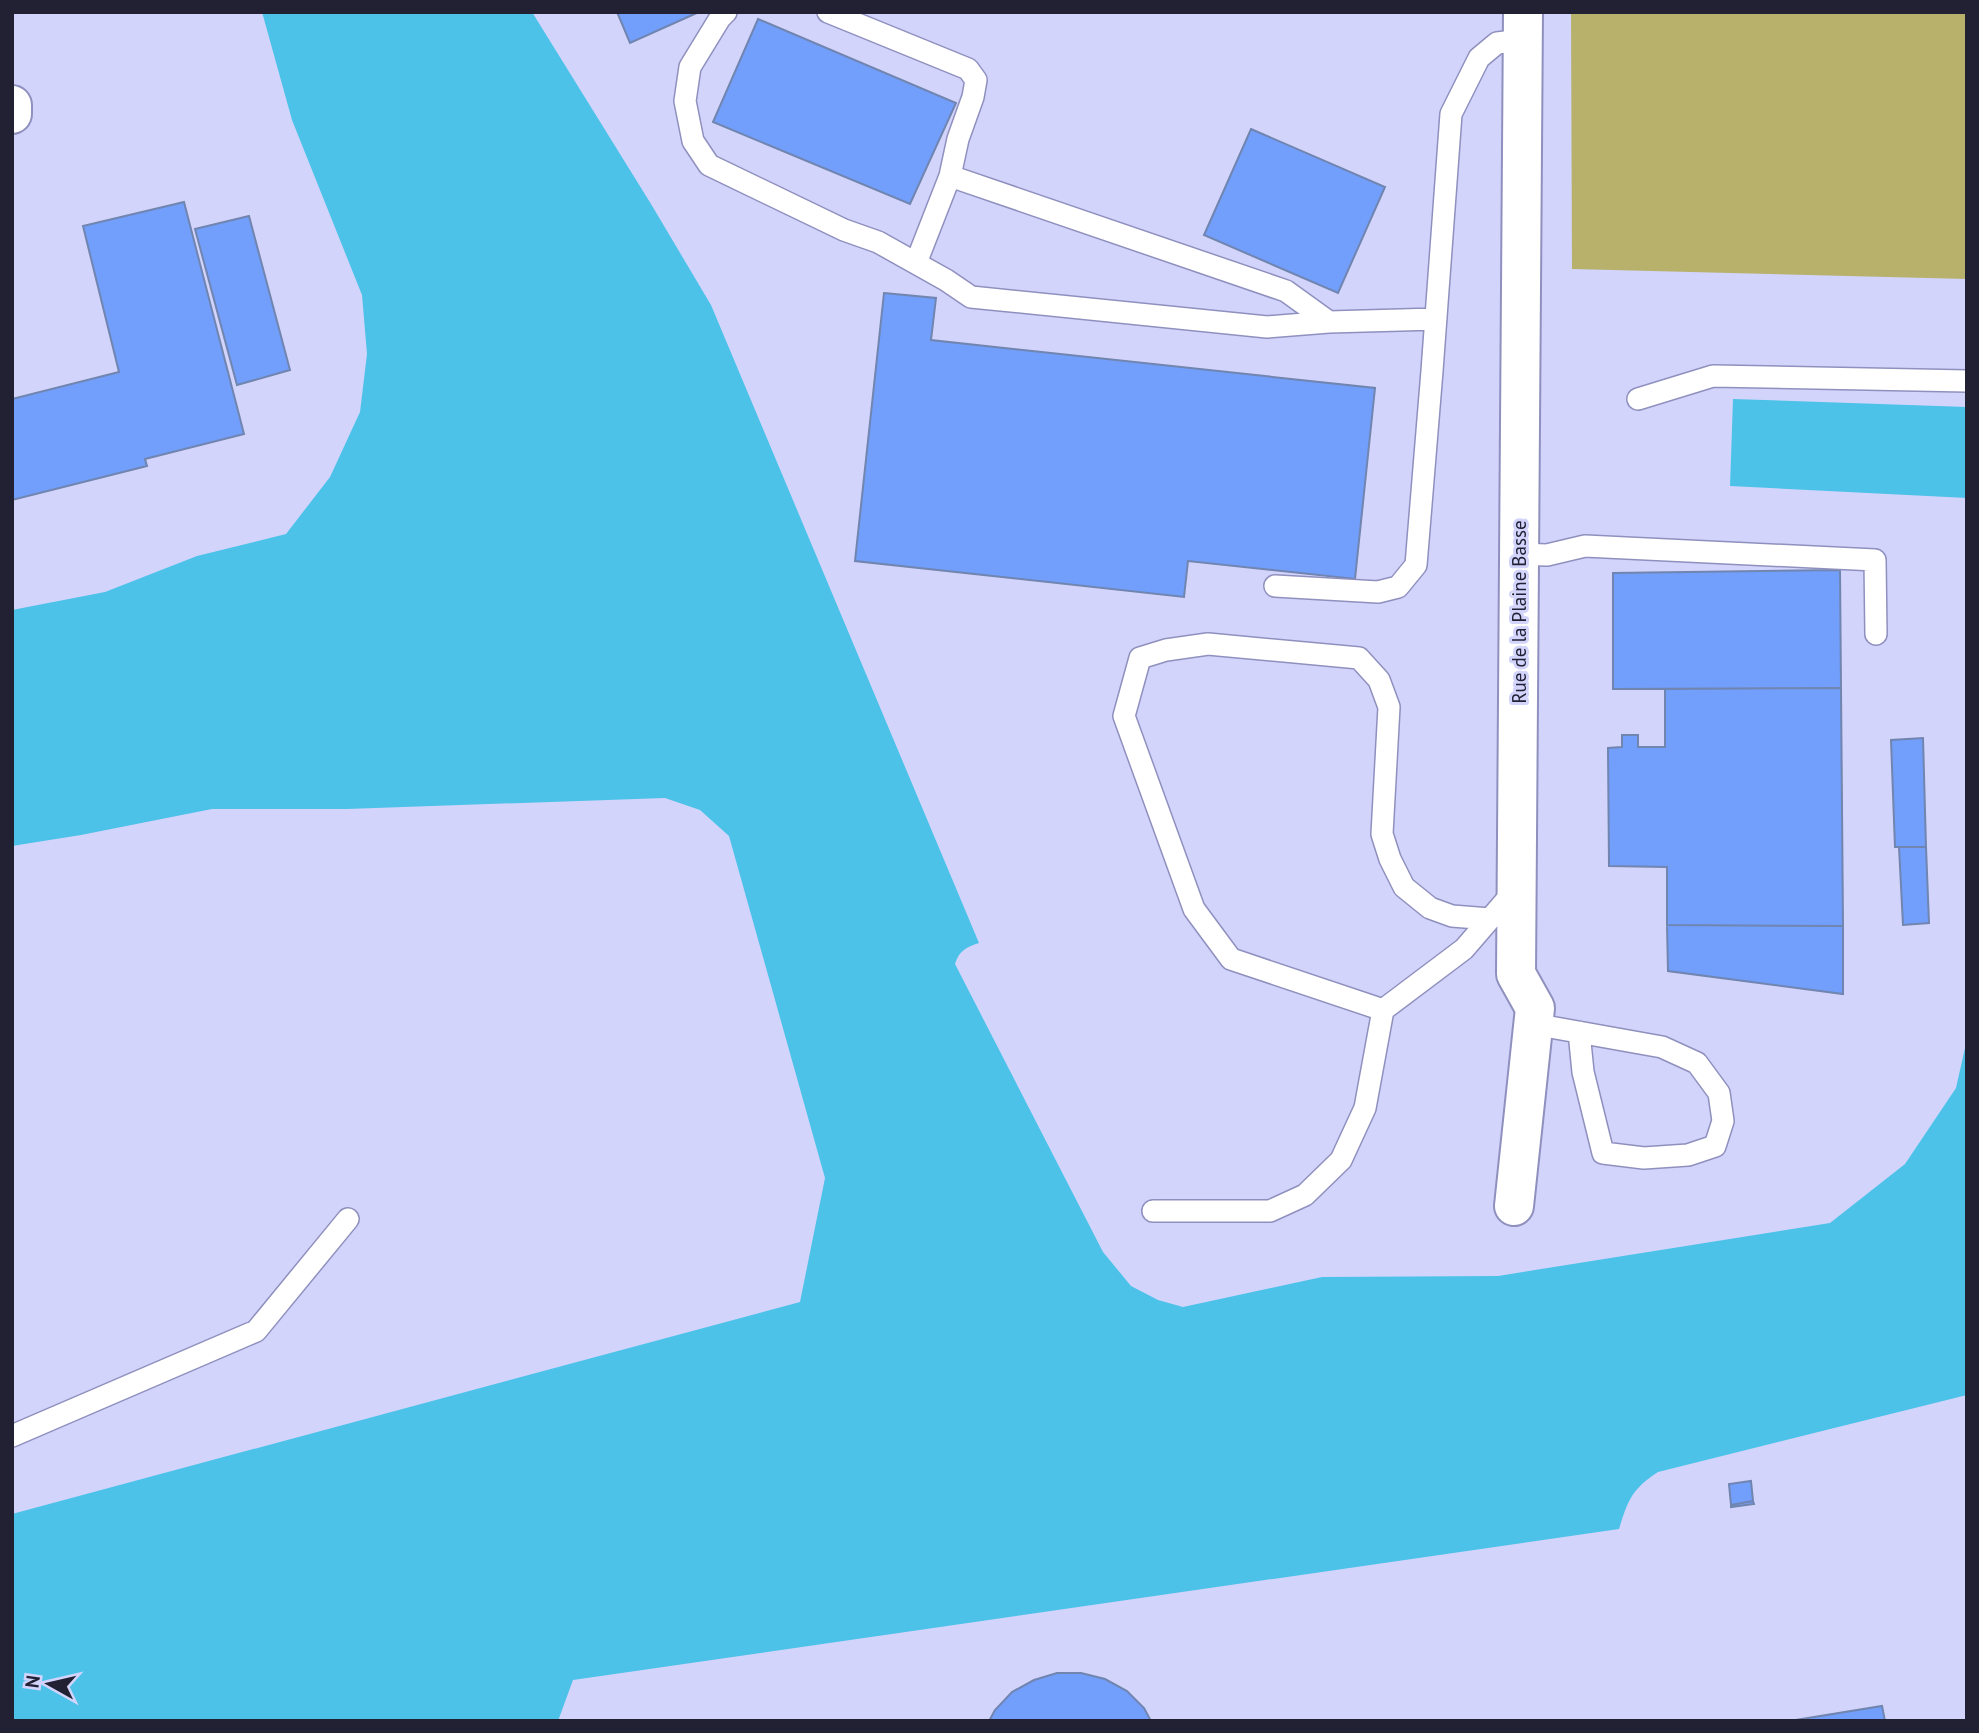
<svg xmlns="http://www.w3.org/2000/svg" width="1979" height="1733" font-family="'PT Sans',sans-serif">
<rect width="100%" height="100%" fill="#d3d4fc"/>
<!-- green -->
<path fill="#b7b16c" d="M 1571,12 L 1967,12 L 1967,279 L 1572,269 Z"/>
<!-- water -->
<path fill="#4dc2e9" d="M 262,12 L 532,12 L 651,204 L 711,305 L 979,943 C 966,947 959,951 955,964 L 1103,1252 L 1131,1286 L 1158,1300 L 1183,1307 L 1322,1277 L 1498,1276 L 1830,1223 L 1905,1164 L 1956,1088 L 1967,1039 L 1967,1395 L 1658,1472 C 1632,1489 1628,1500 1619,1529 L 573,1680 L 558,1721 L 12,1721 L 12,1514 L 800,1302 L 825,1178 L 729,836 L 700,810 L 665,798 L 347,809 L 212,809 L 81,835 L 12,846 L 12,610 L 105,592 L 197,556 L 286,534 L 330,477 L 360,412 L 367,354 L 362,295 L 292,120 Z
M 1733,399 L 1967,407 L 1967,498 L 1730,486 Z"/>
<!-- building -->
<path fill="#729efc" stroke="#7085af" stroke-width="2" d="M 617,12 L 699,12 L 630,43 Z
M 758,19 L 956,103 L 910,204 L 713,122 Z
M 1251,129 L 1385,187 L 1338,293 L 1204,235 Z
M 184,202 L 244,434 L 145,459 L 147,466 L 12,500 L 12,399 L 119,372 L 83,226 Z
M 249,216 L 290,370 L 237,385 L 195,229 Z
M 884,293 L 936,298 L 931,340 L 1375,388 L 1355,579 L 1188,561 L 1184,597 L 855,561 Z
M 1840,570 L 1841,688 L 1613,689 L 1613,573 Z
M 1841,688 L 1843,926 L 1667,925 L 1667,867 L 1609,866 L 1608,748 L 1622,747 L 1622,735 L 1638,735 L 1638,747 L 1665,747 L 1665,689 Z
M 1923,738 L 1926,847 L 1895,847 L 1891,740 Z
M 1899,847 L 1926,847 L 1929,923 L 1903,925 Z
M 1667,925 L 1843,926 L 1843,994 L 1668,971 Z
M 1751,1481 L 1753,1501 L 1731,1505 L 1729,1484 Z
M 1753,1501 L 1754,1504 L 1731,1507 L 1731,1505 Z
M 1057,1673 L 1081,1673 L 1105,1679 L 1127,1691 L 1144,1708 L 1151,1721 L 989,1721 L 995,1710 L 1012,1692 L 1034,1680 Z
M 1882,1706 L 1885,1721 L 1797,1721 L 1796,1720 Z"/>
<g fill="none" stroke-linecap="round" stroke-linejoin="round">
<defs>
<path id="service" d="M 726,12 L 720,18 L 690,67 L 685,101 L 693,141 L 709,165 L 844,230 L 878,242 L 946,280 L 971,297 L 1267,327 L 1329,322 L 1436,319
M 828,12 L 968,69 L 976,80 L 973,97 L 958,139 L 950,176
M 916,263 L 950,176 L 1286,291 L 1329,322
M 1638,399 L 1713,376 L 1967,381
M 1519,554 L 1547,555 L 1585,546 L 1875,560 L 1876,634
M 1275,586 L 1378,592 L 1398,587 L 1416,565 L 1432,371 L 1451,114 L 1479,58 L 1497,43 L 1523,40
M 1490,919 L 1452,916 L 1430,908 L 1404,887 L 1390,859 L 1382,834 L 1389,707 L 1379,680 L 1359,658 L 1208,644 L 1166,650 L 1140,658 L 1124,716 L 1194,909 L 1231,959 L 1383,1010 L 1464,949 L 1515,890
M 1533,1024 L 1662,1047 L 1697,1063 L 1719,1093 L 1723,1121 L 1715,1146 L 1688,1155 L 1644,1158 L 1603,1153 L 1583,1072 L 1579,1032
M 1153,1211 L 1270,1211 L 1305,1195 L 1341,1160 L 1365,1108 L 1383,1010
M 12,1436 L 256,1331 L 348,1219"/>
<path id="minor" d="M 12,105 L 12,114
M 1514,1206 L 1535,1008 L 1516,974 L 1523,12"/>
</defs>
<!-- service casing -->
<use href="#service" stroke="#8f90be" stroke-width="24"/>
<!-- minor casing -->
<use href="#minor" stroke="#8f90be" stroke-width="42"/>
<!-- service -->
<use href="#service" stroke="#fff" stroke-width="21"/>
<!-- minor -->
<use href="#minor" stroke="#fff" stroke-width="38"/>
</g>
<g text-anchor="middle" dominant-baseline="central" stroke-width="6" stroke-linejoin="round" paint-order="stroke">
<!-- street labels -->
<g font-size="19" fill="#212133" stroke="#d3d4fc">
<text transform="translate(1519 612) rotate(-90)">Rue de la Plaine Basse</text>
</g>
</g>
<!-- border -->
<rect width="1979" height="1733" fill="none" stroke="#212133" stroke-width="28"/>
<!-- north arrow -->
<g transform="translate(49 1684) rotate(278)" stroke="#d3d4fc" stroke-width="5" paint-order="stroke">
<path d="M0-5L12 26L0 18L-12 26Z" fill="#212133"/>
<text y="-10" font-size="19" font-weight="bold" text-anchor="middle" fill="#212133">N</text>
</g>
</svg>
